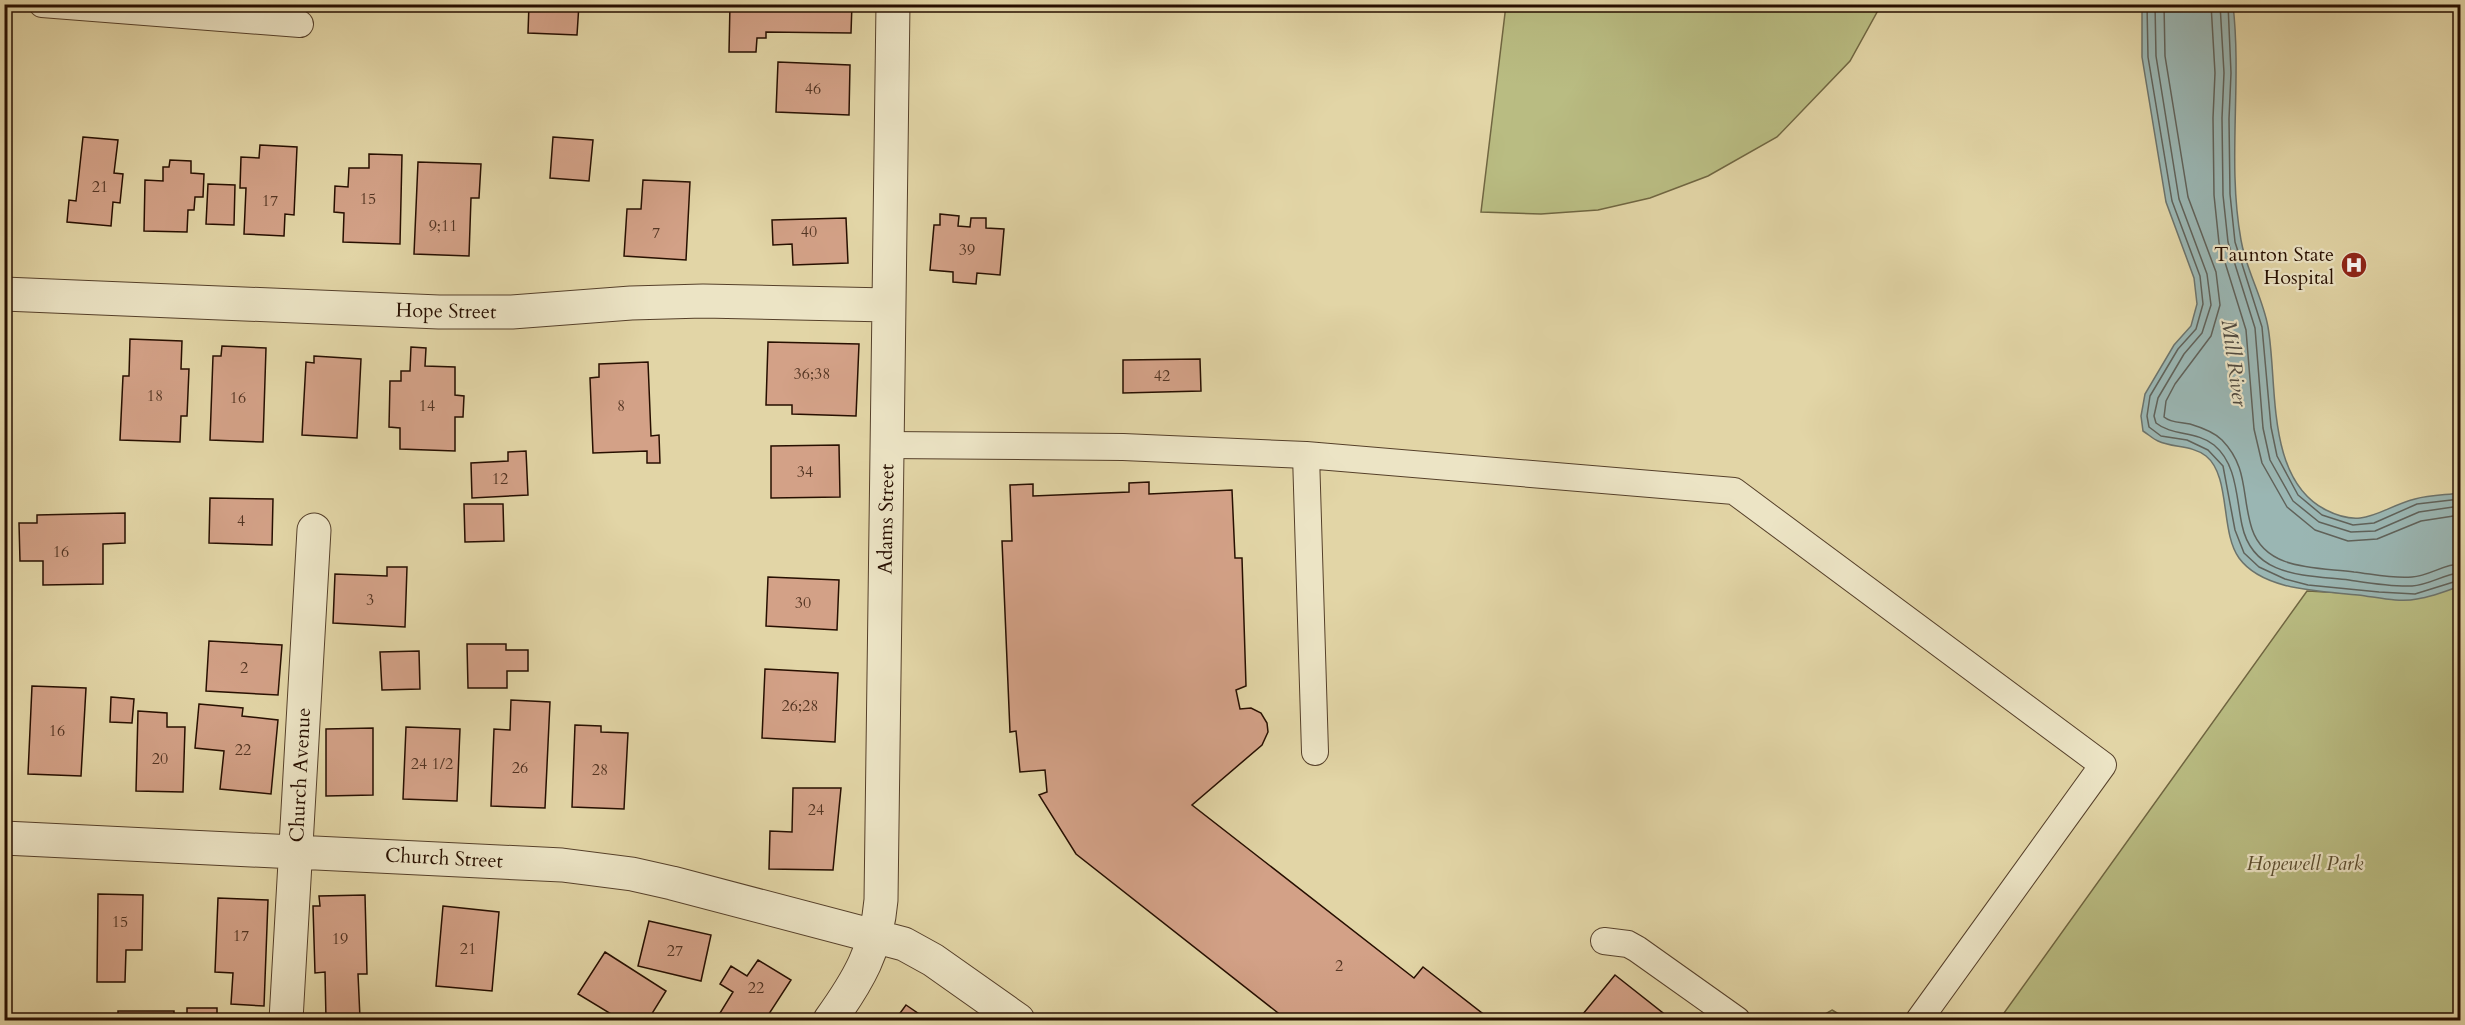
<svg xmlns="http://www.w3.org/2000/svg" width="2465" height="1025" font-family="Cardo,serif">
<rect width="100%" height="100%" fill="#e2d5a6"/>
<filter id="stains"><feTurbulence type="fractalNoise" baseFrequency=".00333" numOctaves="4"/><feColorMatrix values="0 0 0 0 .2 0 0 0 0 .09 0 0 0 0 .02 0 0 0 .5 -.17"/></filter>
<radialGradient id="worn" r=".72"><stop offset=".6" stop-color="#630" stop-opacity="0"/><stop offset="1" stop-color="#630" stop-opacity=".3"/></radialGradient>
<!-- green -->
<path fill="#b9bc82" stroke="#706641" stroke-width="1.5" d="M 1506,5 L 1506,4 L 1881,5 L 1850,61 L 1777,137 L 1708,176 L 1650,198 L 1598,210 L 1541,214 L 1481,212 Z
M 2460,586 L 2460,1020 L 1999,1020 L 2307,591 C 2347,593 2425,599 2460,586 Z
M 1832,1010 L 1849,1020 L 1821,1020 L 1825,1014 Z"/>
<!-- water -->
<path fill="#9ab6b3" stroke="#6c736b" stroke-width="1.5" d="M 2142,5 L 2233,5 C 2242,83 2227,163 2241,240 C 2246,270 2263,298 2268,327 C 2278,383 2265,479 2326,510 C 2365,530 2380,508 2415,499 C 2430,495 2446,495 2460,493 L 2460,586 C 2447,591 2432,597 2417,599 C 2399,603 2376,597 2358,595 C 2322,591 2263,591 2239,558 C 2220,532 2231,476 2206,456 C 2192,445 2173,448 2158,441 C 2153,439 2148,434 2143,431 L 2141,416 L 2145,394 L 2174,345 L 2191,326 L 2197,304 L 2194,278 L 2166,202 L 2142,57 Z"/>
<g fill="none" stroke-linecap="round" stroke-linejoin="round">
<!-- shore -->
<path stroke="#60625a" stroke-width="1.5" d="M 2147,4 L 2148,57 L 2172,201 L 2200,276 L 2203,304 L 2196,329 L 2178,349 L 2150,396 L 2147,416 L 2149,427 L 2161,436 L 2187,440 L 2208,450 L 2223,466 L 2235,530 L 2244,553 L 2259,567 L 2285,579 L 2308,585 L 2379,592 L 2415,594 L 2460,580
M 2155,4 L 2156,56 L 2179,199 L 2207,274 L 2211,305 L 2202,333 L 2184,354 L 2158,398 L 2154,416 L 2156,423 C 2172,436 2197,431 2214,445 C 2237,464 2236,497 2242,525 C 2253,578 2306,575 2349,580 C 2369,583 2392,587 2412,586 C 2429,585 2444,574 2460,573
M 2164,4 L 2165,56 L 2188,197 L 2216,272 L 2220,305 L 2211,336 L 2175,384 L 2166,401 L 2164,417 C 2171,423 2181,422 2190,424 C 2200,427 2215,433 2222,440 C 2249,468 2241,495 2252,529 C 2266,571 2317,567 2354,572 C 2372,574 2394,579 2412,577 C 2429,576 2444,564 2460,564
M 2211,4 L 2215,73 L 2213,118 L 2214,195 L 2219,243 L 2246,330 L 2254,429 L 2262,463 L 2287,507 L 2315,530 L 2348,541 L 2377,539 L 2421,521 L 2460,515
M 2220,4 L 2224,73 L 2222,118 L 2223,195 L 2228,242 L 2255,328 L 2263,428 L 2270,460 L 2293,501 L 2319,522 L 2351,532 L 2375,531 L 2419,512 L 2460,506
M 2228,4 L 2231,73 L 2229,119 L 2230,194 L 2235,242 L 2262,327 L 2271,427 L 2277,456 L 2298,495 L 2322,515 L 2353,525 L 2374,523 L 2417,504 L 2460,499"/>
</g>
<!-- building -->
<path fill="#d3a187" stroke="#270f00" stroke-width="1.5" d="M 529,4 L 579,4 L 577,35 L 528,33 Z
M 730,4 L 852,4 L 851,33 L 766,32 L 766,38 L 757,38 L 756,52 L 729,52 Z
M 778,62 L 850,65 L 849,115 L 776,112 Z
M 83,137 L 118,140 L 114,173 L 123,174 L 120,203 L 113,202 L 111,226 L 67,222 L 69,200 L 76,201 Z
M 553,137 L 593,140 L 589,181 L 550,178 Z
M 260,145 L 297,147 L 294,215 L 285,214 L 284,236 L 244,234 L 246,188 L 240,188 L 241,157 L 259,158 Z
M 369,154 L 402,155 L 400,244 L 343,242 L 344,213 L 334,212 L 335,186 L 348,187 L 349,168 L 369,168 Z
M 170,160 L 191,161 L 191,173 L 204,174 L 203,197 L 195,197 L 194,210 L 188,210 L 187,232 L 144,231 L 145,180 L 163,181 L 163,167 L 169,167 Z
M 418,162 L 481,164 L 479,198 L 471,198 L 469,256 L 414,254 Z
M 643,180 L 690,182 L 686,260 L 624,256 L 627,209 L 641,209 Z
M 208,184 L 235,185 L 234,225 L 206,224 Z
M 940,214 L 959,216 L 958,226 L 970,227 L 971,218 L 986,218 L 986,228 L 1004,229 L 1000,275 L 977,273 L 976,284 L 953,282 L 953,272 L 930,270 L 934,225 L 940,225 Z
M 846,218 L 848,263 L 793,265 L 792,244 L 773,245 L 772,220 Z
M 130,339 L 182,341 L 181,369 L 189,369 L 187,416 L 181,416 L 180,442 L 120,440 L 123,376 L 129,376 Z
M 768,342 L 859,344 L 856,416 L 792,414 L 792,405 L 766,405 Z
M 222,346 L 266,348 L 263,442 L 210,440 L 213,356 L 221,356 Z
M 411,347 L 426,348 L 425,366 L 455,367 L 455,395 L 464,396 L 463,417 L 455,417 L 455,451 L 400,449 L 400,428 L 389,427 L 390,381 L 401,381 L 401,371 L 410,371 Z
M 314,356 L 361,359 L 357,438 L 302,435 L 306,362 L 314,363 Z
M 1200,359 L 1201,391 L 1123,393 L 1123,360 Z
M 648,362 L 651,436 L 659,435 L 660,463 L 647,463 L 647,451 L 593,453 L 590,378 L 599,377 L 599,364 Z
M 839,445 L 840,497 L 771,498 L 771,446 Z
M 526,451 L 528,495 L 472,498 L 471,463 L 508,461 L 508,452 Z
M 1149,482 L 1149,494 L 1232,490 L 1235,558 L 1242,558 L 1246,686 L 1236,690 L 1240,709 L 1251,708 L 1261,713 L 1267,723 L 1268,732 L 1262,745 L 1192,805 L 1414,978 L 1423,967 L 1491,1020 L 1287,1020 L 1076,854 L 1039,795 L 1047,792 L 1045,770 L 1020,772 L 1016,731 L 1010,732 L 1002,541 L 1012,541 L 1010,485 L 1033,484 L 1033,496 L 1129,492 L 1129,483 Z
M 210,498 L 273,499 L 272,545 L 209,543 Z
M 464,504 L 503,504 L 504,541 L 465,542 Z
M 125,513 L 125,543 L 103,544 L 103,584 L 43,585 L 43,561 L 20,561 L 19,523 L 37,523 L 37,515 Z
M 387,567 L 407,567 L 405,627 L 333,623 L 335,574 L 387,576 Z
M 768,577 L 839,580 L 837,630 L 766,626 Z
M 209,641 L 282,645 L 278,695 L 206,691 Z
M 467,644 L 506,644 L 506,650 L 528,650 L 528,671 L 507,671 L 507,688 L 468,688 Z
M 419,651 L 420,689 L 382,690 L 380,652 Z
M 765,669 L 838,673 L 835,742 L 762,738 Z
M 32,686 L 86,688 L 81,776 L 28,774 Z
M 111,697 L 134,699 L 132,723 L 110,722 Z
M 511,700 L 550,702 L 545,808 L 491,806 L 494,729 L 510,730 Z
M 199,704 L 243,708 L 242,716 L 278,720 L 271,794 L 220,789 L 224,751 L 195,748 Z
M 138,711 L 167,713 L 167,727 L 185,727 L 183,792 L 136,791 Z
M 575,725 L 601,726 L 601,732 L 628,733 L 624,809 L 572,807 Z
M 406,727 L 460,729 L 457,801 L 403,799 Z
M 373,728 L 373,795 L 326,796 L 326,729 Z
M 793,788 L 841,788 L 833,870 L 769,869 L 770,831 L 792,832 Z
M 98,894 L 143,895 L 142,950 L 126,950 L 125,982 L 97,982 Z
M 365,895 L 367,974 L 358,974 L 360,1018 L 326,1019 L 325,972 L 315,973 L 313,906 L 320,906 L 319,896 Z
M 218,898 L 268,900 L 264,1006 L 231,1004 L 233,973 L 215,972 Z
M 443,906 L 499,912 L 492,991 L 436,986 Z
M 649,921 L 711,935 L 701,981 L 638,966 Z
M 605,952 L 666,991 L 648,1020 L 621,1020 L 578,994 Z
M 758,960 L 791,980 L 765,1020 L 721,1020 L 717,1018 L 733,992 L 720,984 L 731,966 L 747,976 Z
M 1615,975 L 1672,1020 L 1578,1020 Z
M 906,1005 L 928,1020 L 895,1020 Z
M 187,1008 L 217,1008 L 217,1017 L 225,1017 L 225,1020 L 187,1020 Z
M 118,1011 L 174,1011 L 174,1020 L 118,1020 Z"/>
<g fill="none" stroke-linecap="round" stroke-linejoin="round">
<defs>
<path id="lane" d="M 42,4 L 300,24
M 887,445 L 1123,447 L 1306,455 L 1315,752
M 1306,455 L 1734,491 L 2103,765 L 1919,1020
M 1604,941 L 1628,944 L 1637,949 L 1737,1020"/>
<path id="street" d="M 4,294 L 439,312 L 512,312 L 631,303 L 703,301 L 888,305
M 4,838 L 562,865 L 632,874 L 672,883 L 904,944 L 933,960 L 1018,1020
M 286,1020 L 314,530
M 830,1020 C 858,981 877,949 881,900 L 893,4"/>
</defs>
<!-- lane casing -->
<use href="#lane" stroke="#56402a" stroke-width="28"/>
<!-- street casing -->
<use href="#street" stroke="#56402a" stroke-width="35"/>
<!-- lane -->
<use href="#lane" stroke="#ece4c5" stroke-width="26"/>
<!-- street -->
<use href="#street" stroke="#ece4c5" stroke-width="33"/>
</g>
<!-- icons -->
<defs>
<symbol id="hospital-disc" viewBox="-11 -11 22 22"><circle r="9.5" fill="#8f2418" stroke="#ece4c5"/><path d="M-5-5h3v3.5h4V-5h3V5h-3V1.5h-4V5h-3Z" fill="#fff"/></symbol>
</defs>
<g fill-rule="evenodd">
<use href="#hospital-disc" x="2339" y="250" width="30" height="30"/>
</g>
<g text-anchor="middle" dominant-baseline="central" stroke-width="4.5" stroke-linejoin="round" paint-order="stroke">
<!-- number labels -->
<g font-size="16" fill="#523422">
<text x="813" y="89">46</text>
<text x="100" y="187">21</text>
<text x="368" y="199">15</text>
<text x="270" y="201">17</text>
<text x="443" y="226">9;11</text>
<text x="809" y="232">40</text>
<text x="656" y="233">7</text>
<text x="967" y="250">39</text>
<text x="812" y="374">36;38</text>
<text x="1162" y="376">42</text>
<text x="155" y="396">18</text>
<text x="238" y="398">16</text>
<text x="427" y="406">14</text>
<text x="621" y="406">8</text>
<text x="805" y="472">34</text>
<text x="500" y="479">12</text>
<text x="241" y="521">4</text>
<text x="61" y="552">16</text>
<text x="370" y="600">3</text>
<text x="803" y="603">30</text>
<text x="244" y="668">2</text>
<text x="800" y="706">26;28</text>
<text x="57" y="731">16</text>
<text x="243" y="750">22</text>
<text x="160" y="759">20</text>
<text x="432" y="764">24 1/2</text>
<text x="520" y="768">26</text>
<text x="600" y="770">28</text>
<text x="816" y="810">24</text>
<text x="120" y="922">15</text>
<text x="241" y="936">17</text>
<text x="340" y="939">19</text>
<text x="468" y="949">21</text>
<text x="675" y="951">27</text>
<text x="1339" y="966">2</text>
<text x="756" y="988">22</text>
</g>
<!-- poi labels -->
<g font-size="20" fill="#270f00" stroke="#ece4c5" text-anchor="end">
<text x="2334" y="254">Taunton State<tspan x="2334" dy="23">Hospital</tspan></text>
</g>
<!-- street labels -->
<g font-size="20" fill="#270f00" stroke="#ece4c5">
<text transform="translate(446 311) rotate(1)">Hope Street</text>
<text transform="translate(886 519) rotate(-89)">Adams Street</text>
<text transform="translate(300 775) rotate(-87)">Church Avenue</text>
<text transform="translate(444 858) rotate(3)">Church Street</text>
</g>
<!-- park labels -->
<g font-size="20" font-style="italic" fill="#5a4c2e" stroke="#ece4c5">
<text x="2305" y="863">Hopewell Park</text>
</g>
<!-- water labels -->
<g font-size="21" font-style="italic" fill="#4f493f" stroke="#ece4c5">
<text transform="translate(2234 363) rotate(82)">Mill River</text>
</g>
</g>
<!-- margin -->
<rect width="2465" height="1025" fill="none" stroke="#e2d5a6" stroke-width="24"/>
<rect x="6" y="6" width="2453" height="1013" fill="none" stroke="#270f00" stroke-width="3"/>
<rect x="12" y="12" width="2441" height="1001" fill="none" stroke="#270f00" stroke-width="1.5"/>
<rect width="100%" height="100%" filter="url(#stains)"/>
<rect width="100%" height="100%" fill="url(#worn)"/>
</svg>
